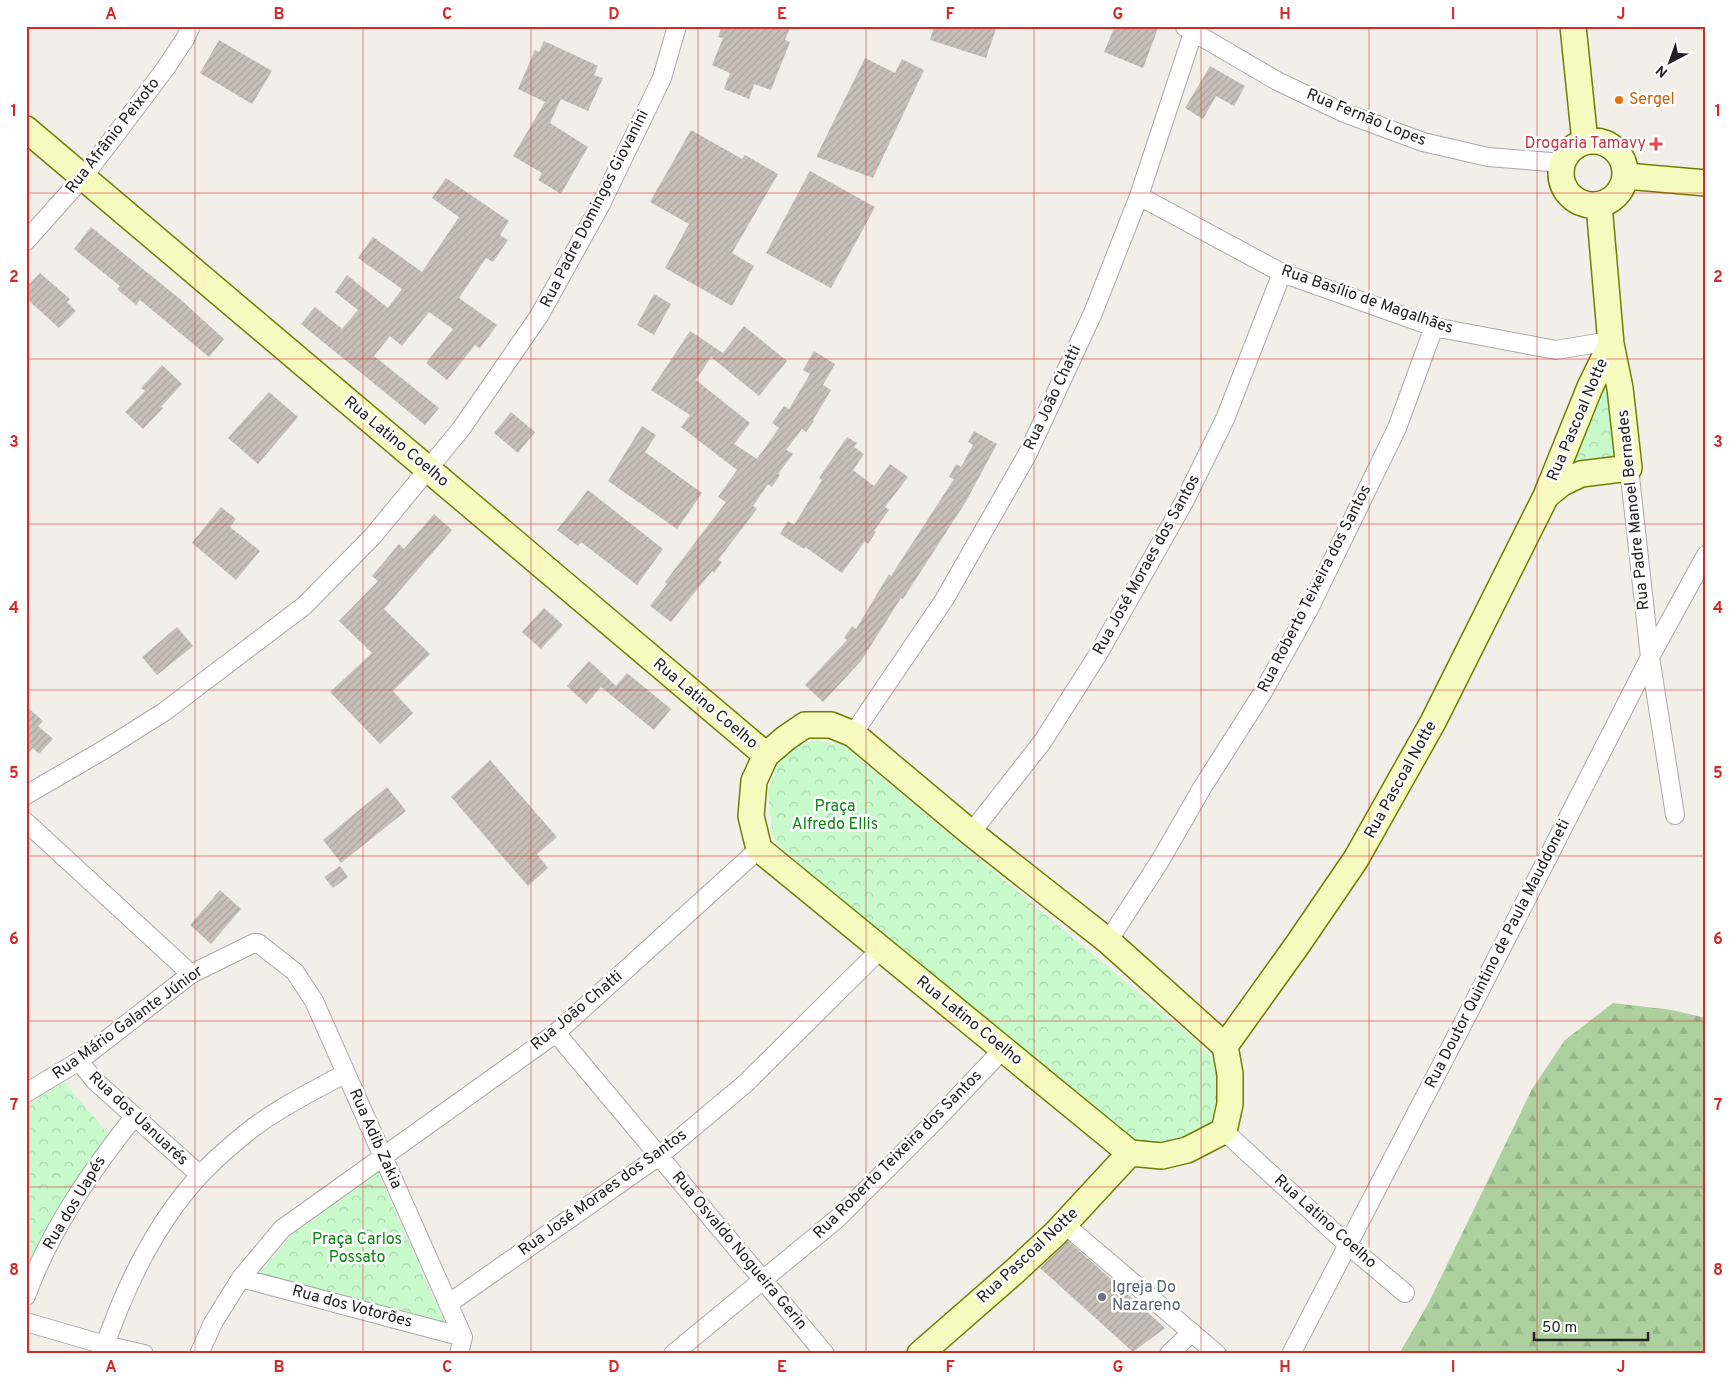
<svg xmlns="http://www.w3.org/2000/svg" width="1732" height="1380" font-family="Overpass,sans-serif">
<defs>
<pattern id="forest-firs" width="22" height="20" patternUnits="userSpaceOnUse" patternTransform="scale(1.25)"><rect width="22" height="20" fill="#add19e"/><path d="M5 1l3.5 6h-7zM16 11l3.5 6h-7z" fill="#95b388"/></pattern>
<pattern id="park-crowns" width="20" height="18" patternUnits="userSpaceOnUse" patternTransform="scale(1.25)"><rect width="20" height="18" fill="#c8facc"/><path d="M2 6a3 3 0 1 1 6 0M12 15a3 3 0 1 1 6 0" fill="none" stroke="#acd6af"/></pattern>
<pattern id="building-hatch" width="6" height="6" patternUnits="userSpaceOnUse" patternTransform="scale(1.25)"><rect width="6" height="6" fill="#c7bfb8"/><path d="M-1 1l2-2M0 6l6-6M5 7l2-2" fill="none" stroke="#aba49e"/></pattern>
</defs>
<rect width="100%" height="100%" fill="#f2efe9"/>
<!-- forest -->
<path fill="url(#forest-firs)" d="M 1613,1003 L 1672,1010 L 1706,1018 L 1706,1354 L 1399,1354 L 1428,1304 L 1532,1089 L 1565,1040 Z"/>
<!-- park -->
<path fill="url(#park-crowns)" d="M 1618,387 L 1627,467 L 1564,481 L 1592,390 Z
M 816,740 L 844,746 L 1200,1044 L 1211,1057 L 1218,1073 L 1221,1095 L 1208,1128 L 1195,1142 L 1153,1148 L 1132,1140 L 784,851 L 773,837 L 768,793 L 777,766 L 792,748 Z
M 64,1082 L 109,1135 C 76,1177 50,1221 26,1268 L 26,1106 Z
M 378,1173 L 445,1324 L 259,1274 L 293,1234 Z"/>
<!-- building -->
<path fill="url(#building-hatch)" d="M 722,26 L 791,26 L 785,40 L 790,42 L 771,90 L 754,84 L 749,99 L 724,89 L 730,73 L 712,65 L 723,38 L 718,37 Z
M 934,26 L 997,26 L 986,58 L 930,40 Z
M 1115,26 L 1159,26 L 1143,68 L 1104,52 Z
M 219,40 L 272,71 L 252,104 L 200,73 Z
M 544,41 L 598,66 L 594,75 L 603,78 L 588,111 L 561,99 L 550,123 L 588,147 L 561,194 L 538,180 L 542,173 L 513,156 L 545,102 L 518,89 L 535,50 L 539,52 Z
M 865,58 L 895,73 L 902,59 L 924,70 L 873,178 L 817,157 L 817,155 Z
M 1210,66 L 1245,86 L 1234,106 L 1216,96 L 1203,119 L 1185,108 Z
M 691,130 L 742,159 L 745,155 L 778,174 L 732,253 L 754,266 L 732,306 L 665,268 L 689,224 L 650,202 Z
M 810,171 L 875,207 L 831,288 L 766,253 Z
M 446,178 L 509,221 L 500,235 L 508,240 L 493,262 L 486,258 L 459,298 L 497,325 L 480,348 L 475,345 L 447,380 L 426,363 L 453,329 L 429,312 L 402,346 L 390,336 L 374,356 L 439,408 L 425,425 L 301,324 L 315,307 L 342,329 L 358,310 L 335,292 L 347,275 L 388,308 L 402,289 L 358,258 L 373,237 L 422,272 L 459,217 L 432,198 Z
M 91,227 L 180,299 L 224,339 L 209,357 L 140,300 L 136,305 L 117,289 L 120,286 L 74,249 Z
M 40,273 L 70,299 L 67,302 L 76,311 L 59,328 L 26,298 L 26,287 Z
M 654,294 L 671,304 L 654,335 L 637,325 Z
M 744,326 L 787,361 L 759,396 L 711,357 L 696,380 L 750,423 L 734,444 L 757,459 L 779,428 L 772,423 L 784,406 L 789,409 L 810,374 L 803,370 L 814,351 L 835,364 L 823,385 L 831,390 L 813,420 L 814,421 L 806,432 L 802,429 L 786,450 L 793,454 L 778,474 L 780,475 L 772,487 L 768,484 L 753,506 L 757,509 L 718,560 L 722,562 L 714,573 L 712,571 L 671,622 L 650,606 L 667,584 L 665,582 L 726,502 L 718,497 L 737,470 L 681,427 L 690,415 L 651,390 L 690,331 L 723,353 Z
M 162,365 L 182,384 L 161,407 L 163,408 L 143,429 L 125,412 L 145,391 L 141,388 Z
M 269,392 L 298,417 L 258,464 L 228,438 Z
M 511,412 L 535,432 L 518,453 L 494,433 Z
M 642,426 L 656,435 L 645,452 L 702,493 L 677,529 L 608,481 Z
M 974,431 L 997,444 L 965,503 L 903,599 L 901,598 L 861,661 L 823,702 L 805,685 L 847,640 L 844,638 L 852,626 L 856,629 L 889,574 L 891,576 L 954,479 L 949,477 L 956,464 L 961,467 L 973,445 L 968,442 Z
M 847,437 L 857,443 L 854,447 L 864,454 L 853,470 L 874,486 L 890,464 L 908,477 L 885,507 L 889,510 L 874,531 L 876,532 L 868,544 L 865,541 L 842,573 L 805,547 L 804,549 L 780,534 L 788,521 L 794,525 L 822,480 L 819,478 Z
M 588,490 L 663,549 L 637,585 L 581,542 L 578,546 L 557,530 Z
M 221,507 L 236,519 L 230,527 L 260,551 L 236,580 L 192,543 Z
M 434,514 L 452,530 L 384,609 L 430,654 L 393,691 L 413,713 L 380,744 L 330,692 L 372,653 L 339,621 L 378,581 L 372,576 L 399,544 L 404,549 Z
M 544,608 L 563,625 L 541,649 L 522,632 Z
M 177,627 L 193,646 L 157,675 L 142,657 Z
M 589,661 L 616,686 L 627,673 L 671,709 L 654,730 L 601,687 L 586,704 L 567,686 Z
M 26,706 L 43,721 L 38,726 L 53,739 L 39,754 L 33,748 L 26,755 Z
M 490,760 L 557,837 L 537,854 L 548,868 L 528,886 L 451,797 Z
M 387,787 L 406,811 L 341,863 L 323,840 Z
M 340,866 L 348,877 L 333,888 L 324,877 Z
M 220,890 L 241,909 L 211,944 L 190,925 Z
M 1068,1241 L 1093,1263 L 1165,1328 L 1133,1352 L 1040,1268 Z"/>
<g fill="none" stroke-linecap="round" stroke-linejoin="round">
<defs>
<path id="street" d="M 1185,27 L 1277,81 L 1342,112 L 1423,142 L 1488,157 L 1563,163
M 1139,196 L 1282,273 L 1434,327 L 1556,350 L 1610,341
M 26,241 L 83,177 L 110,142 L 165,69 L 185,39 L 191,26
M 1629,468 L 1650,657 L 1675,815
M 853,734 L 944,600 L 1027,455 L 1093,313 L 1139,196 L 1193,33
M 26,795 L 105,749 L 164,712 L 210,677 L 304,606 L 373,536 L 461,429 L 539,316 L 600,206 L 662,78 L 677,26
M 26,822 L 191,974
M 971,833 L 1043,741 L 1097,656 L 1184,502 L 1225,419 L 1282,273
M 1108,941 L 1160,861 L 1202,788 L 1263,692 L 1309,609 L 1397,428 L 1434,327
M 556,1033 L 825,1354
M 79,1061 L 95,1081 L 200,1175
M 26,1093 L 79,1061 L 191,974 L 254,943 L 258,943 L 295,972 L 314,1001 L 463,1337 L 459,1354
M 1224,1131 L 1348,1245 L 1405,1293
M 1064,1224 L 1217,1354
M 241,1278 L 463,1337
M 26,1296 C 50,1230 91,1171 134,1117
M 448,1304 L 659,1156 L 746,1083 L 881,949
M 26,1322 L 105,1345 L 144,1354
M 102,1354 C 123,1291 155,1224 200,1175 C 216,1158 236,1141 254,1127 C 282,1106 315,1090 346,1073
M 199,1354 L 213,1323 L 241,1278 L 282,1229 L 556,1033 L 759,849
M 673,1354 L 838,1218 L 934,1122 L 992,1061 L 1003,1048
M 1169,1354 L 1192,1332
M 1291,1354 L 1471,1008 L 1650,657 L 1706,555"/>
<path id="secondary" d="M 1573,26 L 1585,142
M 26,129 L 766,755
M1561 173a32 32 0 1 1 64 0a32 32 0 1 1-64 0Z
M 1626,176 L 1706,183
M 1546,496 L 1562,483 L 1581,474 L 1629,468 L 1620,388 L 1611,344 L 1599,205
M 805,725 L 831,725 L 853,734 L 971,833 L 1108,941 L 1225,1046 L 1230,1074 L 1230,1104 L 1224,1131 L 1187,1150 L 1162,1156 L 1130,1153 L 759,849 L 751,816 L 754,781 L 766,755 L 786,738 Z
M 1225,1046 L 1298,944 L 1356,859 L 1433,722 L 1546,496 L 1590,387 L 1611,344
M 920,1354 L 1015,1271 L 1056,1233 L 1130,1153"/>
</defs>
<!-- street casing -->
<use href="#street" stroke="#a9a9a9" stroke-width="20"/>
<!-- secondary casing -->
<use href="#secondary" stroke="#707d05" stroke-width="28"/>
<!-- street -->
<use href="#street" stroke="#fff" stroke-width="18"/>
<!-- secondary -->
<use href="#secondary" stroke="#f7fabf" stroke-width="25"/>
</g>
<!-- grid -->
<path fill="none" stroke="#d62828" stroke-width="1" stroke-opacity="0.55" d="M 195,26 L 195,1354M 363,26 L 363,1354M 531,26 L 531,1354M 698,26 L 698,1354M 866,26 L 866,1354M 1034,26 L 1034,1354M 1201,26 L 1201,1354M 1369,26 L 1369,1354M 1537,26 L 1537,1354M 26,193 L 1706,193M 26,359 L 1706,359M 26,524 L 1706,524M 26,690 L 1706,690M 26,856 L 1706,856M 26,1021 L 1706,1021M 26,1187 L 1706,1187"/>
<!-- markers -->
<circle fill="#e8710a" stroke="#fff" stroke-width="2" cx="1619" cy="100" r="5"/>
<path fill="#e0444e" stroke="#fff" stroke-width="2" d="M1653.5 136.5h5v5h5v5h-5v5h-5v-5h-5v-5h5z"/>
<circle fill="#6b7280" stroke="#fff" stroke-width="2" cx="1102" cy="1297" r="5"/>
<g text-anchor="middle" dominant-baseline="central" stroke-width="5" stroke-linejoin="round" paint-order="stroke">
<!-- food labels -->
<g font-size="16" fill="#c56008" stroke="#fff" text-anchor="start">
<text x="1629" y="100">Sergel</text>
</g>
<!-- street labels -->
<g font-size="16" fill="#222" stroke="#fff">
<text transform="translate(1366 118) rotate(22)">Rua Fernão Lopes</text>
<text transform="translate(113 136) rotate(-52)">Rua Afrânio Peixoto</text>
<text transform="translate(595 209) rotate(-63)">Rua Padre Domingos Giovanini</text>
<text transform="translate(1367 300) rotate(19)">Rua Basílio de Magalhães</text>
<text transform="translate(1053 398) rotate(-65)">Rua João Chatti</text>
<text transform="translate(1578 420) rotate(-67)">Rua Pascoal Notte</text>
<text transform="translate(396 442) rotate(40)">Rua Latino Coelho</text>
<text transform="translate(1634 510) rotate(-96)">Rua Padre Manoel Bernades</text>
<text transform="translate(1147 565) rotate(-61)">Rua José Moraes dos Santos</text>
<text transform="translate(1315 589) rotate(-63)">Rua Roberto Teixeira dos Santos</text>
<text transform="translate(705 704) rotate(40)">Rua Latino Coelho</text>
<text transform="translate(1401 780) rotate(-61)">Rua Pascoal Notte</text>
<text transform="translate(1498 954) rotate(-63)">Rua Doutor Quintino de Paula Mauddoneti</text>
<text transform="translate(577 1011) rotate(-40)">Rua João Chatti</text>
<text transform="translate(969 1021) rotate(39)">Rua Latino Coelho</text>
<text transform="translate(128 1023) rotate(-36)">Rua Mário Galante Júnior</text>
<text transform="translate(138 1119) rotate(43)">Rua dos Uanuarés</text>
<text transform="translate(375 1139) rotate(66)">Rua Adib Zakia</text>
<text transform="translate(898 1155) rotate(-45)">Rua Roberto Teixeira dos Santos</text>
<text transform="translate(603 1193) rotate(-36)">Rua José Moraes dos Santos</text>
<text transform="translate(75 1203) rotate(-59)">Rua dos Uapés</text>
<text transform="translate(1325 1222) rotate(42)">Rua Latino Coelho</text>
<text transform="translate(739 1251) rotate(50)">Rua Osvaldo Nogueira Gerin</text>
<text transform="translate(1028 1256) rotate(-43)">Rua Pascoal Notte</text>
<text transform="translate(352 1307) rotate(15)">Rua dos Votorões</text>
</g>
<!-- health labels -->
<g font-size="16" fill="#be3a42" stroke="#fff" text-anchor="end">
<text x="1646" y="144">Drogaria Tamavy</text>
</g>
<!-- park labels -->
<g font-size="16" fill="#0c8416" stroke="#fff">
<text x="835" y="807">Praça<tspan x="835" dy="18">Alfredo Ellis</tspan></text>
<text x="357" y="1240">Praça Carlos<tspan x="357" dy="18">Possato</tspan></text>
</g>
<!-- worship labels -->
<g font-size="16" fill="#5b616d" stroke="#fff" text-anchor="start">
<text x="1112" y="1288">Igreja Do<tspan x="1112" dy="18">Nazareno</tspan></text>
</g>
</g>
<!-- border -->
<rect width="1732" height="1380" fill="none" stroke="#ffffff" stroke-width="55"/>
<!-- north arrow -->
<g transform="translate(1670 62) rotate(221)" stroke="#ffffff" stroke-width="4" paint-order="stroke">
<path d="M0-4L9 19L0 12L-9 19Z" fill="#222222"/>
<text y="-8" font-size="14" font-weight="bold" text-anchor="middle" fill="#222222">N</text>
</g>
<!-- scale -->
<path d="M1534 1332v8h114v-8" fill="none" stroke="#222222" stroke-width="2.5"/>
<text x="1542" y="1332" font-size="15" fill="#222222" stroke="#ffffff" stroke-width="4" paint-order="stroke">50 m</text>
<rect x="28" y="28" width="1676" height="1324" fill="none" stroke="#d62828" stroke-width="2"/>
<g font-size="16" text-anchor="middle" font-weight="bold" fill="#d62828">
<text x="111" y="19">A</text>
<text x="279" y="19">B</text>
<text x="447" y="19">C</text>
<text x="614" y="19">D</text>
<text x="782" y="19">E</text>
<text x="950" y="19">F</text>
<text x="1118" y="19">G</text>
<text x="1285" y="19">H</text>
<text x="1453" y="19">I</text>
<text x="1621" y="19">J</text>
<text x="14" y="116">1</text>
<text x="1718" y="116">1</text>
<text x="14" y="282">2</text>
<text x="1718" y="282">2</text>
<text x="14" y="447">3</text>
<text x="1718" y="447">3</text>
<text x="14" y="613">4</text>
<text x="1718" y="613">4</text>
<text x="14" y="778">5</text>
<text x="1718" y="778">5</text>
<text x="14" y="944">6</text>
<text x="1718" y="944">6</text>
<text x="14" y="1110">7</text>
<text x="1718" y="1110">7</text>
<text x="14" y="1275">8</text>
<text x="1718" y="1275">8</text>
<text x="111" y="1372">A</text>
<text x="279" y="1372">B</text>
<text x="447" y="1372">C</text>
<text x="614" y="1372">D</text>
<text x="782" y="1372">E</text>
<text x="950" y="1372">F</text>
<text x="1118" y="1372">G</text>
<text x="1285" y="1372">H</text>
<text x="1453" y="1372">I</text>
<text x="1621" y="1372">J</text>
</g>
</svg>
